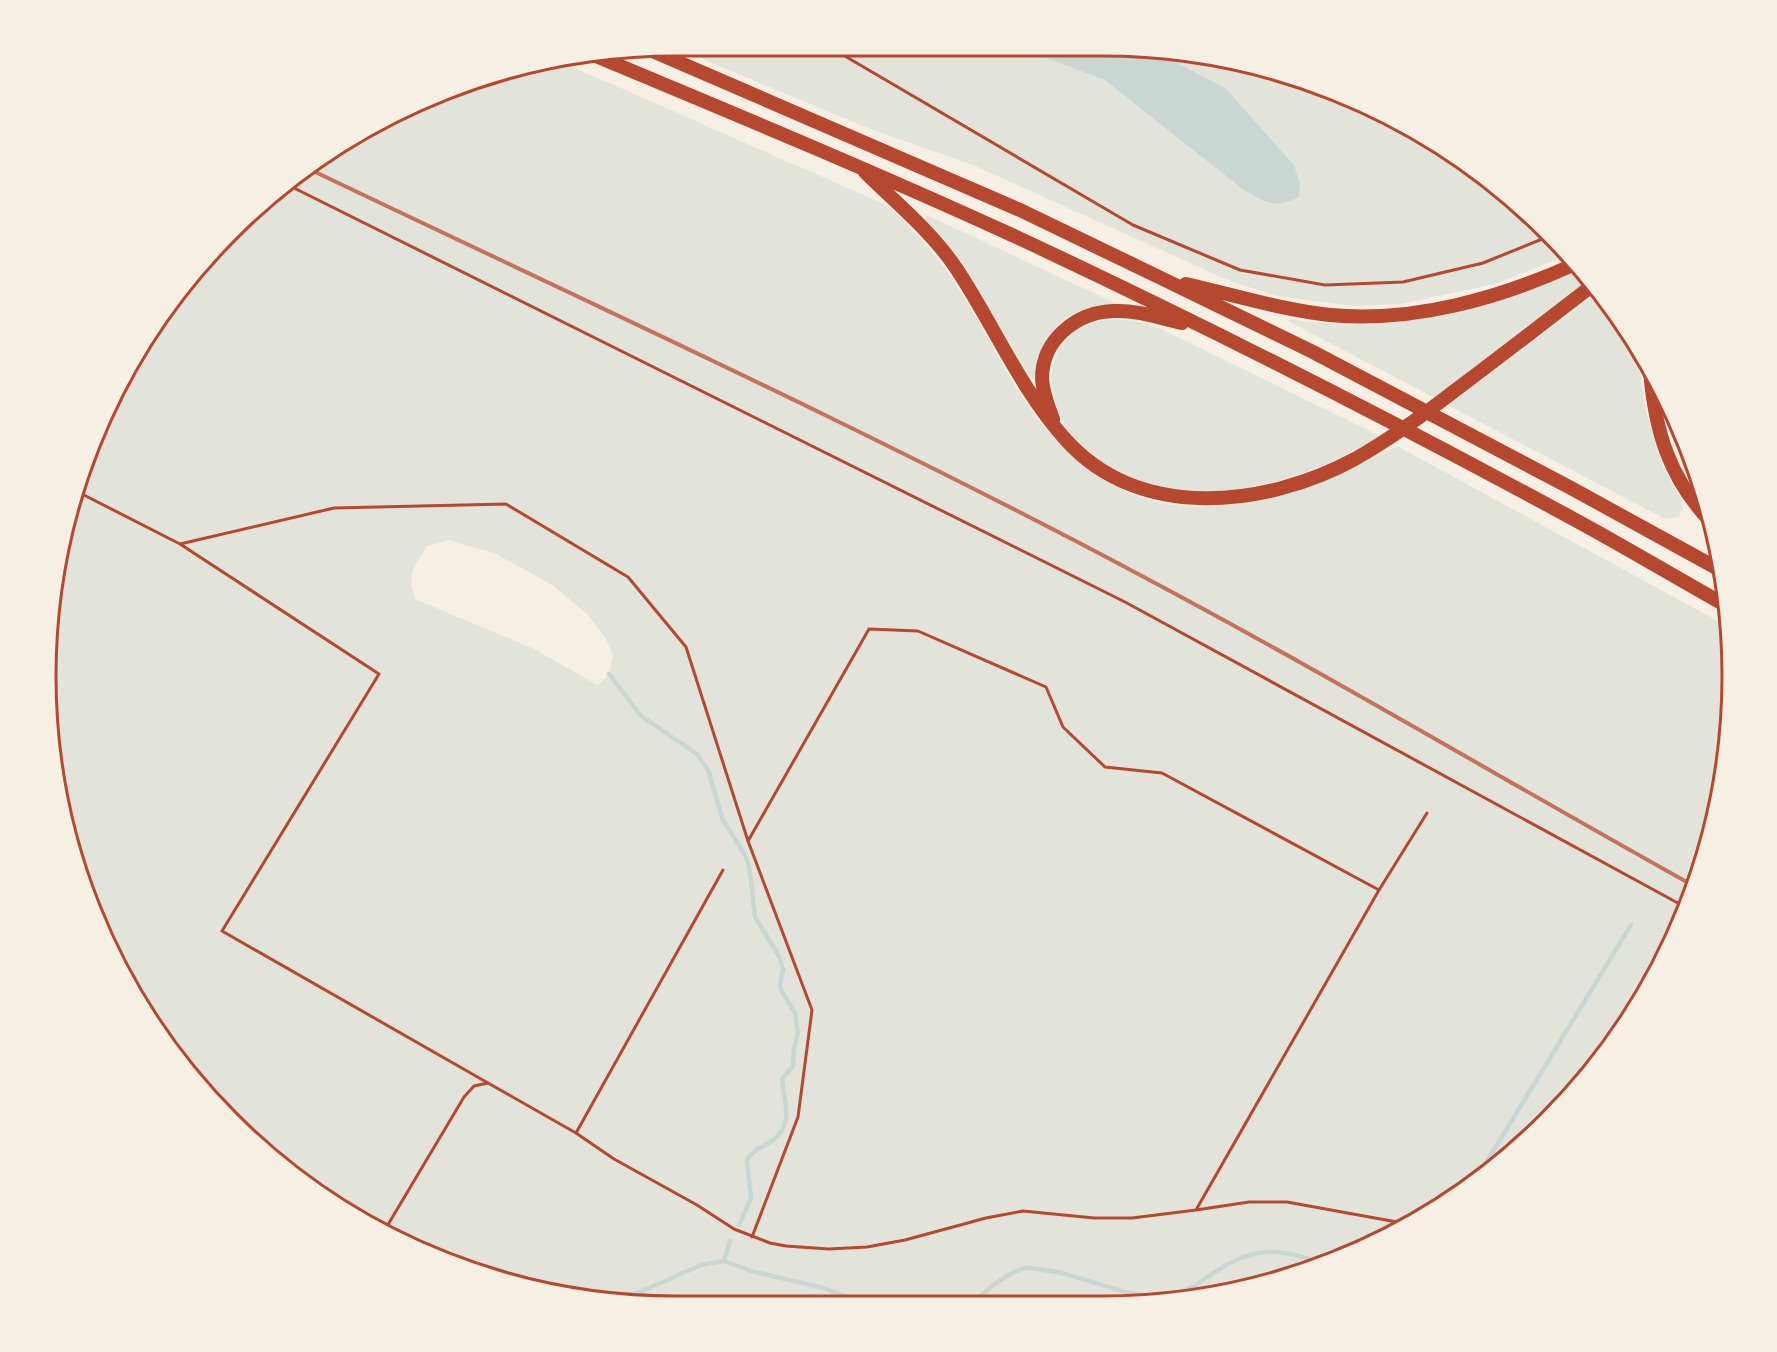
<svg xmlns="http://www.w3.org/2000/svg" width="1777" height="1352" font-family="Ubuntu,sans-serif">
<rect width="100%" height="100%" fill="#f6efe4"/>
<!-- green -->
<path fill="#e2e4dc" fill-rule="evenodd" d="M 671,46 L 1142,46 L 1265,67 L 1380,110 L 1485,175 L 1547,230 L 1568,255 L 1495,284 L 1400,304 L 1353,306 L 1278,296 L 1232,282 L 973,165 L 870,129 Z
M 558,61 C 632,93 706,125 779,158 C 805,169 830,180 854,191 C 865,196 877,200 887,206 C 897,212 905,223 913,231 C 958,277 980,326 1012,380 C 1041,430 1082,476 1137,496 C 1219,526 1326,486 1397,446 L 1727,626 L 1732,676 L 1720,799 L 1684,917 L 1626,1026 L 1547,1122 L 1452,1200 L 1342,1259 L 1183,1302 L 593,1302 L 473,1273 L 360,1222 L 230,1122 L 152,1027 L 79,879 L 46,717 L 57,553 L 110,397 L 152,325 L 230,230 L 360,130 L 512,67 ZM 449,540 L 496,554 L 554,586 L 588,615 L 606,639 L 613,656 L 609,674 L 598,685 L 534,649 L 415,599 C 406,573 414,568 427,546 Z
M 926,216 L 929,216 L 1117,304 C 1066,307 1042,329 1035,379 L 1033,379 L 1025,369 L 969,274 L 955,252 L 925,219 Z
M 1580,269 L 1588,280 L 1463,378 L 1477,384 L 1599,292 L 1625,325 L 1641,355 L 1641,381 L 1647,416 L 1663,467 L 1681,500 L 1683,508 L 1679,517 L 1665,519 L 1288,321 L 1290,319 C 1393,337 1485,308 1580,269 Z
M 1116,319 L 1136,321 L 1161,329 L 1380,436 C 1312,478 1225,506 1146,484 C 1117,476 1085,455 1068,431 C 1063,423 1060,415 1057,406 C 1040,357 1066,323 1116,319 Z"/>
<!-- water -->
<path fill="#c9d6d2" d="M 1014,46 L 1145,47 L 1224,87 L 1294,165 L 1300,185 L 1299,197 C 1275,209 1267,203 1245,191 L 1105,80 Z"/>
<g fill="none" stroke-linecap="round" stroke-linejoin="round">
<!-- stream -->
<path stroke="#c9d6d2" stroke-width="4.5" d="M 609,674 L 641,716 L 697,754 L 708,770 L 723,820 L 745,855 L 749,865 L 755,917 L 779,956 L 783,970 L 780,984 L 781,990 L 795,1013 L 798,1032 L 794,1049 L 793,1066 L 782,1079 C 784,1103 796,1126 769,1143 C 760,1148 753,1150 747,1160 L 751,1198 L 739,1225
M 1475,1181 L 1631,925
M 724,1261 L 730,1241
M 578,1298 L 623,1296 L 638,1293 L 701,1265 L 724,1261 L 751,1271 L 823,1288 L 862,1302
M 972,1302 C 990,1289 1005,1273 1026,1268 C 1032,1267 1039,1269 1044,1270 C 1083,1274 1119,1297 1159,1296 C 1179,1295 1194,1287 1209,1276 C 1254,1245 1275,1247 1325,1264"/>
<!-- path -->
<path stroke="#b5482f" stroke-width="3" d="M 826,45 L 1133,225 L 1240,270 L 1325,285 L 1403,282 L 1483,263 L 1552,235
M 288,185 L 1125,602 L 1687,908
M 78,492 L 180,544 L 379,674 L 222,931 L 488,1083
M 180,544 L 334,508 L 506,504 L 628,577 L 686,647 L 748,841 L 812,1010 L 798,1117 L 752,1237
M 748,841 L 869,629 L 918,631 L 1046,687 L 1063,727 L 1105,767 L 1162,773 L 1379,890 L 1427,813
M 1379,890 L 1196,1210 L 1249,1202 L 1287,1202 L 1408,1224
M 576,1133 L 723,870
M 383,1233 L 464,1097 L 474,1086 L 488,1083 L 576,1133 L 614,1159 L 697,1205 L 734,1229 L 770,1243 L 786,1246 L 829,1249 L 867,1247 L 905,1240 L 986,1218 L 1023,1211 L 1094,1218 L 1132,1218 L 1196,1210"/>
<!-- service -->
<path stroke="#c5725c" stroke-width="4" d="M 309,169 C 587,302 868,430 1140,575 C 1327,674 1509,783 1694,886"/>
<!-- trunk -->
<path stroke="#b5482f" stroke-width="14" d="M 648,49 L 1020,210 L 1163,279 L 1313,352 L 1571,488 L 1722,571
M 596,56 C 740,116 884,176 1025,241 C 1204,325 1381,415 1555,509 C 1612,539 1668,573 1725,605
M 865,172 C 896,203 932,232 956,268 C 994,325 1020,389 1066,440 C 1140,522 1266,507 1355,459 C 1390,439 1422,416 1453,392 C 1500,357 1546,321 1593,285
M 1186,284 C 1234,295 1282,310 1330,315 C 1413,323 1501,298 1575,264
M 1650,371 C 1655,431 1669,478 1711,522
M 1053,419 C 1048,406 1043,393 1042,379 C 1042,339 1077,312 1114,311 C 1137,310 1160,318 1182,323"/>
</g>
<!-- crop -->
<path d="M0 0H1777V1352H0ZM676 56H1102A620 620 0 0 1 1722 676V676A620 620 0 0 1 1102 1296H676A620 620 0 0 1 56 676V676A620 620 0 0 1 676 56Z" fill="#f6efe4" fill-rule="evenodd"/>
<path fill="none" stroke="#b5482f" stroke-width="3" d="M676 56H1102A620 620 0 0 1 1722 676V676A620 620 0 0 1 1102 1296H676A620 620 0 0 1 56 676V676A620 620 0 0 1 676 56Z"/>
</svg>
